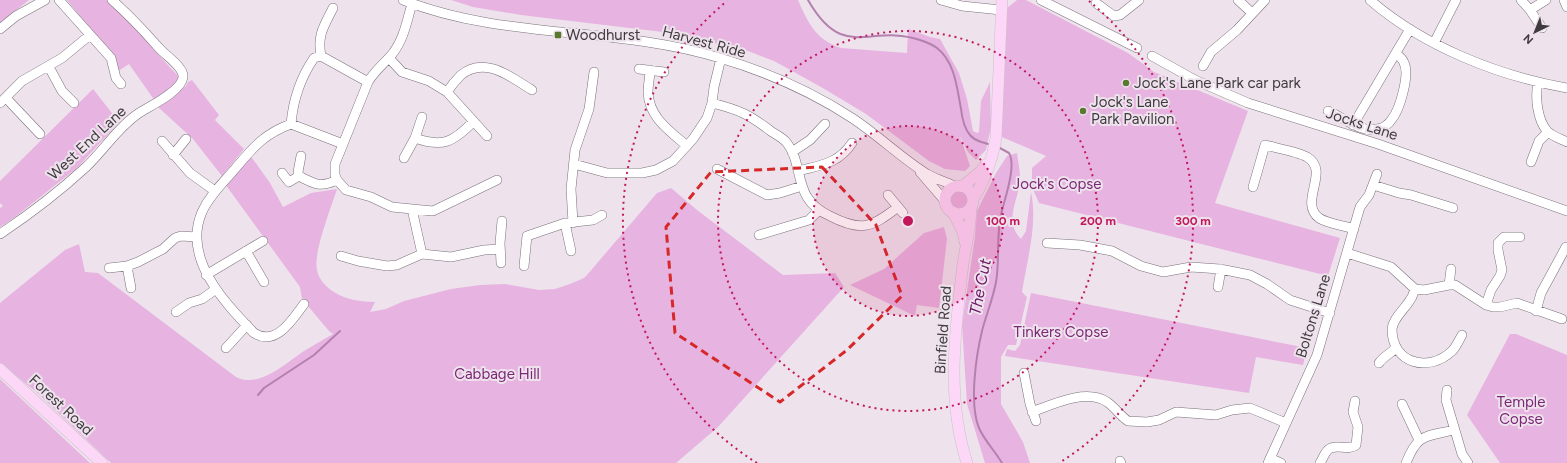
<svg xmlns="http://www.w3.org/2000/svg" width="1567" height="463" font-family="Figtree,sans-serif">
<rect width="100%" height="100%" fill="#eee3ed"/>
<!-- green -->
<path fill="#e7b3e0" d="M 0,0 L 29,0 L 0,23 Z
M 67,0 L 108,0 L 139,30 L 155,51 L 179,77 L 177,83 L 155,101 L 129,64 L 117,72 L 108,50 Z
M 451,0 L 798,0 C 808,23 816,40 841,48 L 907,53 L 908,29 L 930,37 L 940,39 L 959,73 L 967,99 L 973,131 L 977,133 L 979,132 L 981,101 L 990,82 L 991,127 L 986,150 L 976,160 L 968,152 L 960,136 L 970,166 L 965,171 L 945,169 L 929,161 L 866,114 L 821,87 L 774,61 L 748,51 L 671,33 L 521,15 L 473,7 Z
M 1017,0 L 1026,0 L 1128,53 L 1154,72 L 1248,111 L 1215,203 L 1340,238 L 1328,276 L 1039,203 L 1032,187 L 1032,168 L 1046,156 L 1002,137 L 1001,129 L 1007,8 Z
M 192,80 L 219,115 L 215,120 L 244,149 L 222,176 L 193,139 L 158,107 L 186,86 L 188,82 Z
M 93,89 L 119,122 L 77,168 L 15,217 L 0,227 L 0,208 L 3,206 L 0,203 L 0,181 Z
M 1017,153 C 1018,161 1020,170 1020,179 C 1019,200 1003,221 1021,239 L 1026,231 L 1031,192 C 1038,224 1027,260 1022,292 L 1027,297 L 1016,345 L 1008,345 L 1001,357 L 1001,404 L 1023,442 L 1030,463 L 985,463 L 967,404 L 962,325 L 975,236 L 977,211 L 996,173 L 1007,156 Z
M 250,155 L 270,183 L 283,207 L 311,193 L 337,189 C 331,208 313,253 317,270 C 320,286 339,297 354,300 C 361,301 368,302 375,302 L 370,312 L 386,309 L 404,301 L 451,289 L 480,285 L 505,284 L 539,290 L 555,289 L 570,284 L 584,278 L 587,275 L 657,193 L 671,188 L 697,210 L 783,275 L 835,273 L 844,287 L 718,427 L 676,463 L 111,463 L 35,391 L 0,363 L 0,303 L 65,250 L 79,244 L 85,272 L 98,273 L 236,377 C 259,389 286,363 304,351 C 314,345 324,339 333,334 L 329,331 L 302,299 L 300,287 L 225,184 Z
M950 200a10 10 0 1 1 20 0a10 10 0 1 1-20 0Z
M 944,227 L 947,239 L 939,308 L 917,305 L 915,316 L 850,285 L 884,269 L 924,233 Z
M 1031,293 L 1307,348 L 1303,365 L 1256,357 L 1249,393 L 1005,356 L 1007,349 L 1015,351 L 1020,345 Z
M 1510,334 L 1516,334 L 1567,355 L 1567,463 L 1500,463 L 1467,415 Z
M 0,379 L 90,463 L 0,463 Z"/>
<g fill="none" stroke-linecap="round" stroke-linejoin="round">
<!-- stream -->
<path stroke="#b480ae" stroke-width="2" d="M 808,0 C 844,63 870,23 920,40 C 926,42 932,44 937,48 C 955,62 957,88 961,109 C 962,118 964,128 970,135 C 975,141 984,143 992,145
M 998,147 L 1009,153 C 1017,166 1004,200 1001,215 C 996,237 1000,260 996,282 C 993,299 986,315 982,331 C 976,356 969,404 979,428 C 984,440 995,451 1002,463
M 258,395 L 264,388 L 314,355 L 340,331"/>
<defs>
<path id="minor" d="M 59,0 L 111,58 L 116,78 L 121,84
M 403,0 C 504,40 616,26 720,58 C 767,72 811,91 852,118 C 878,135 901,158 927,174 C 936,179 946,182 955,186
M 941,0 L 962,6 L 1001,10
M 1041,0 L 1137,48
M 1238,0 L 1252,13
M 1370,0 C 1423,46 1498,76 1567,88
M 1521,0 L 1530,10 L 1542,28
M 1564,0 L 1567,7
M 1096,3 L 1114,16 L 1120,15 L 1139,0
M 412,4 C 407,20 404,39 393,53 C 385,63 375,70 368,82 L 335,164 L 335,175 L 337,180 L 346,190 L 371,197 L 392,207 L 412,209 L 433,211 L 497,180
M 1530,10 L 1546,0
M 0,29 L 16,16 L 45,0
M 1434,43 L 1456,0
M 321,56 C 317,35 324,26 333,8
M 1152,56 L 1195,80 L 1248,103 L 1378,144 L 1567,211
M 389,58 L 402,72 L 429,81 L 447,92 L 487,136
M 1203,66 L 1211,52 L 1237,30 L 1265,0
M 49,67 L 62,91 L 74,103
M 639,69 L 664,72
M 650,70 C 650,77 648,85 648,92 C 649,118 670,131 687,146
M 1538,82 C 1535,97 1537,119 1547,131 C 1552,136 1561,139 1567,142
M 447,92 C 451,86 456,80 461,75 C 485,55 512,78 532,90
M 6,98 L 40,134
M 0,103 L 22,81 L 62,58 L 90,35
M 712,103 C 740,110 750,115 772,132 C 777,135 783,138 787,143 C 799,158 797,180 807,197 C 812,205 821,212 830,216 C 861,232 871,228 898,207
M 1328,111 C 1343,117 1360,133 1377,129 C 1383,128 1389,124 1392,119 C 1400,109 1410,74 1404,63 C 1403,59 1399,56 1396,54
M 291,124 C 293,101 301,77 314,58 L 321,56 L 368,82
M 1353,125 L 1410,29
M 415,138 C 443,148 453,142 473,122
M 162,141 L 190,173 L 215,191
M 792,152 L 810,140 L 825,124
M 173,155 L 186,139
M 404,158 L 415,138 L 422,117
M 1531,162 L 1539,141 L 1548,132
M 574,164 L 607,173 L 642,173 L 656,170 L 673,161 L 693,139 L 707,118 L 712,103 L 714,87 L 721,58
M 717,169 L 767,195 L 780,193 L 802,186
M 798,171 C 821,165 838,164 852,143
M 920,172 L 945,201
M 282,173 L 289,182 L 299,176
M 299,176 C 314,184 320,188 337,180
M 299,176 L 298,172 L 301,156
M 1373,185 L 1399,193 L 1411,195 L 1453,208
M 1253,187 L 1265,145 C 1276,148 1299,152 1307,157 C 1331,171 1298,202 1319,218 C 1328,224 1343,225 1354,229
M 888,195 L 903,213
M 412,209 L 422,254 L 451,257 L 484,250 L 500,249
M 565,223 L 571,251
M 573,223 L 571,189 L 575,150 L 589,109 L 594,72
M 0,234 C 30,214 60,191 86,167 C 104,150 118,127 139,113 C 150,106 182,91 183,77 C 184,67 165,55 159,48 C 144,31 129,15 112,0
M 759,235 L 809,220 L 819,210
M 527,236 L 565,223 L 593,220 L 602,215
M 1047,243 L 1080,245 L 1112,251 L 1141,266 L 1163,272 L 1191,267 L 1220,269 L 1250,275 L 1267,284 L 1290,300 L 1330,313
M 246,251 L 264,282
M 1347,253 L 1391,267 L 1415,289 L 1424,290 L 1449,285 L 1455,285 L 1486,305 L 1493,307 L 1500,307 L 1517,303 L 1562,319
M 341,256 L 358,261 L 387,266 L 397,265 L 422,254
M 501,263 L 500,243 L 502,221
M 127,266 L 131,288
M 524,266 L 527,236
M 109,268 L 127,266 L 138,262 L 163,249 L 175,238 L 181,236 L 197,237
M 206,275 L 263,241
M 1449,285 L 1451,269
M 1218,287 L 1221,269
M 1415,289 C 1413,293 1413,297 1410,300 C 1405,309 1393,318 1392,329 C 1392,364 1429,373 1452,351 C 1456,347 1459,340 1462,335
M 304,304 C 292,320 276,347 254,333 C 224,302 182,258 202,212 C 209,196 222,184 233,171 C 252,149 263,134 291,124 L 343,144
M 1486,305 L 1491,290 L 1500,276 L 1502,270 L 1498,250 L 1498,243 L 1504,237 L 1520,237
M 1536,311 L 1541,293 L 1566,247
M 176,312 L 189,303 L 202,299 L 216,289
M 226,348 L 247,325
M 1379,363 C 1384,356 1390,354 1396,348
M 1024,373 L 1030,404 L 1036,421
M 1447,390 L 1446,400 L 1462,454 L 1468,463
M 1402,404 L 1419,440
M 1032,412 C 1053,404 1087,388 1107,402 C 1115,407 1120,416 1128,421 L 1147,422 L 1159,420 L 1176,412 L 1216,415 L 1232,410 L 1250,408 L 1286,423
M 1270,458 L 1281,463
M 1120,461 L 1121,463
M 1268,463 L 1317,355 L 1360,207 L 1369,195 L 1377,174
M 1320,463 C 1323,459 1324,454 1327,451 C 1334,442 1348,452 1356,445 L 1358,427 L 1353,412 L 1355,401
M 1406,463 C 1418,433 1425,437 1454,430"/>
<path id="major" d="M 963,186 L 979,173 L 987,164
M945 200a14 14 0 1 1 28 0a14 14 0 1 1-28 0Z
M 973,199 C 986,179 992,161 996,138 L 1002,0
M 953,212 L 963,232 L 965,242
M 0,369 L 102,463
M 967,463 C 946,397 955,331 963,264 C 966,245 971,226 971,207"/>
</defs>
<!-- minor casing -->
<use href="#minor" stroke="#7a7179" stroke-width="10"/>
<!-- major casing -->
<use href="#major" stroke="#c6c4c5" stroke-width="12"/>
<!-- minor -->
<use href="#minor" stroke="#fff" stroke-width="9"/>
<!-- major -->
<use href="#major" stroke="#fcd7f7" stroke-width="11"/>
</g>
<!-- marked area -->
<path fill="none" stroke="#d62828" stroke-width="3" stroke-dasharray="8 5" stroke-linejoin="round" d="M 822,167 L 876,225 L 902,296 L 847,350 L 780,402 L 675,333 L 666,227 L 711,172 Z"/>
<!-- distance rings -->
<circle cx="908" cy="221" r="95" fill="#c2185b" fill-opacity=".12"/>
<g fill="none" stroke="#c2185b" stroke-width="2" stroke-dasharray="2 4">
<circle cx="908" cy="221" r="95"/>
<circle cx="908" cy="221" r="190"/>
<path d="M757 463A285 285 0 0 1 727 1M1089 1A285 285 0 0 1 1059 463"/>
</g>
<!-- markers -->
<g fill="#5a782e" stroke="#eee3ed" stroke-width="1.5">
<rect x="554" y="31" width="8" height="8" rx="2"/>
<circle cx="1126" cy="83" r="4"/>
<circle cx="1083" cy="111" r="4"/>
</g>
<g text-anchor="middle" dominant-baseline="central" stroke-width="4" stroke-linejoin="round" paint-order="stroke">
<!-- poi labels -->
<g font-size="15" fill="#403b3f" stroke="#eee3ed" text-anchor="start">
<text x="566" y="35">Woodhurst</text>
<text x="1134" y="83">Jock's Lane Park car park</text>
<text x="1091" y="102">Jock's Lane<tspan x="1091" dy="17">Park Pavilion</tspan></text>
</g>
<!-- street labels -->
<g font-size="15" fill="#403b3f" stroke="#eee3ed">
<text transform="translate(704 42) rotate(15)">Harvest Ride</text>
<text transform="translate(1362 124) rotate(18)">Jocks Lane</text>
<text transform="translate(87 143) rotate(-43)">West End Lane</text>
<text transform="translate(1313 316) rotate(-73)">Boltons Lane</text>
<text transform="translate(943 330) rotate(-86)">Binfield Road</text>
<text transform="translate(61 405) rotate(43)">Forest Road</text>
</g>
<!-- park labels -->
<g font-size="15" fill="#7b2775" stroke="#eee3ed">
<text x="1057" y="184">Jock's Copse</text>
<text x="1061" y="332">Tinkers Copse</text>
<text x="497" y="374">Cabbage Hill</text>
<text x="1521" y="402">Temple<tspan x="1521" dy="17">Copse</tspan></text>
</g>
<!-- water labels -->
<g font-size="16" font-style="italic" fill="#6a1465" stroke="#eee3ed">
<text transform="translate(980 287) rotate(-79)">The Cut</text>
</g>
</g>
<circle cx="908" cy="221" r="6" fill="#c2185b" stroke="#eee3ed" stroke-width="2"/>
<g font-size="12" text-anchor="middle" font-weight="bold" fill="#c2185b" stroke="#eee3ed" stroke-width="4" stroke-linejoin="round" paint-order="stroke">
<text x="1003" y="225">100 m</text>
<text x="1098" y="225">200 m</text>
<text x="1193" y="225">300 m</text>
</g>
<!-- north arrow -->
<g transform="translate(1535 32) rotate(223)" stroke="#eee3ed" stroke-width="3" paint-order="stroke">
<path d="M0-3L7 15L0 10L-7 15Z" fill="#403b3f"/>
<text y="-6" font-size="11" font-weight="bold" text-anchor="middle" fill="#403b3f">N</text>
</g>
</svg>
